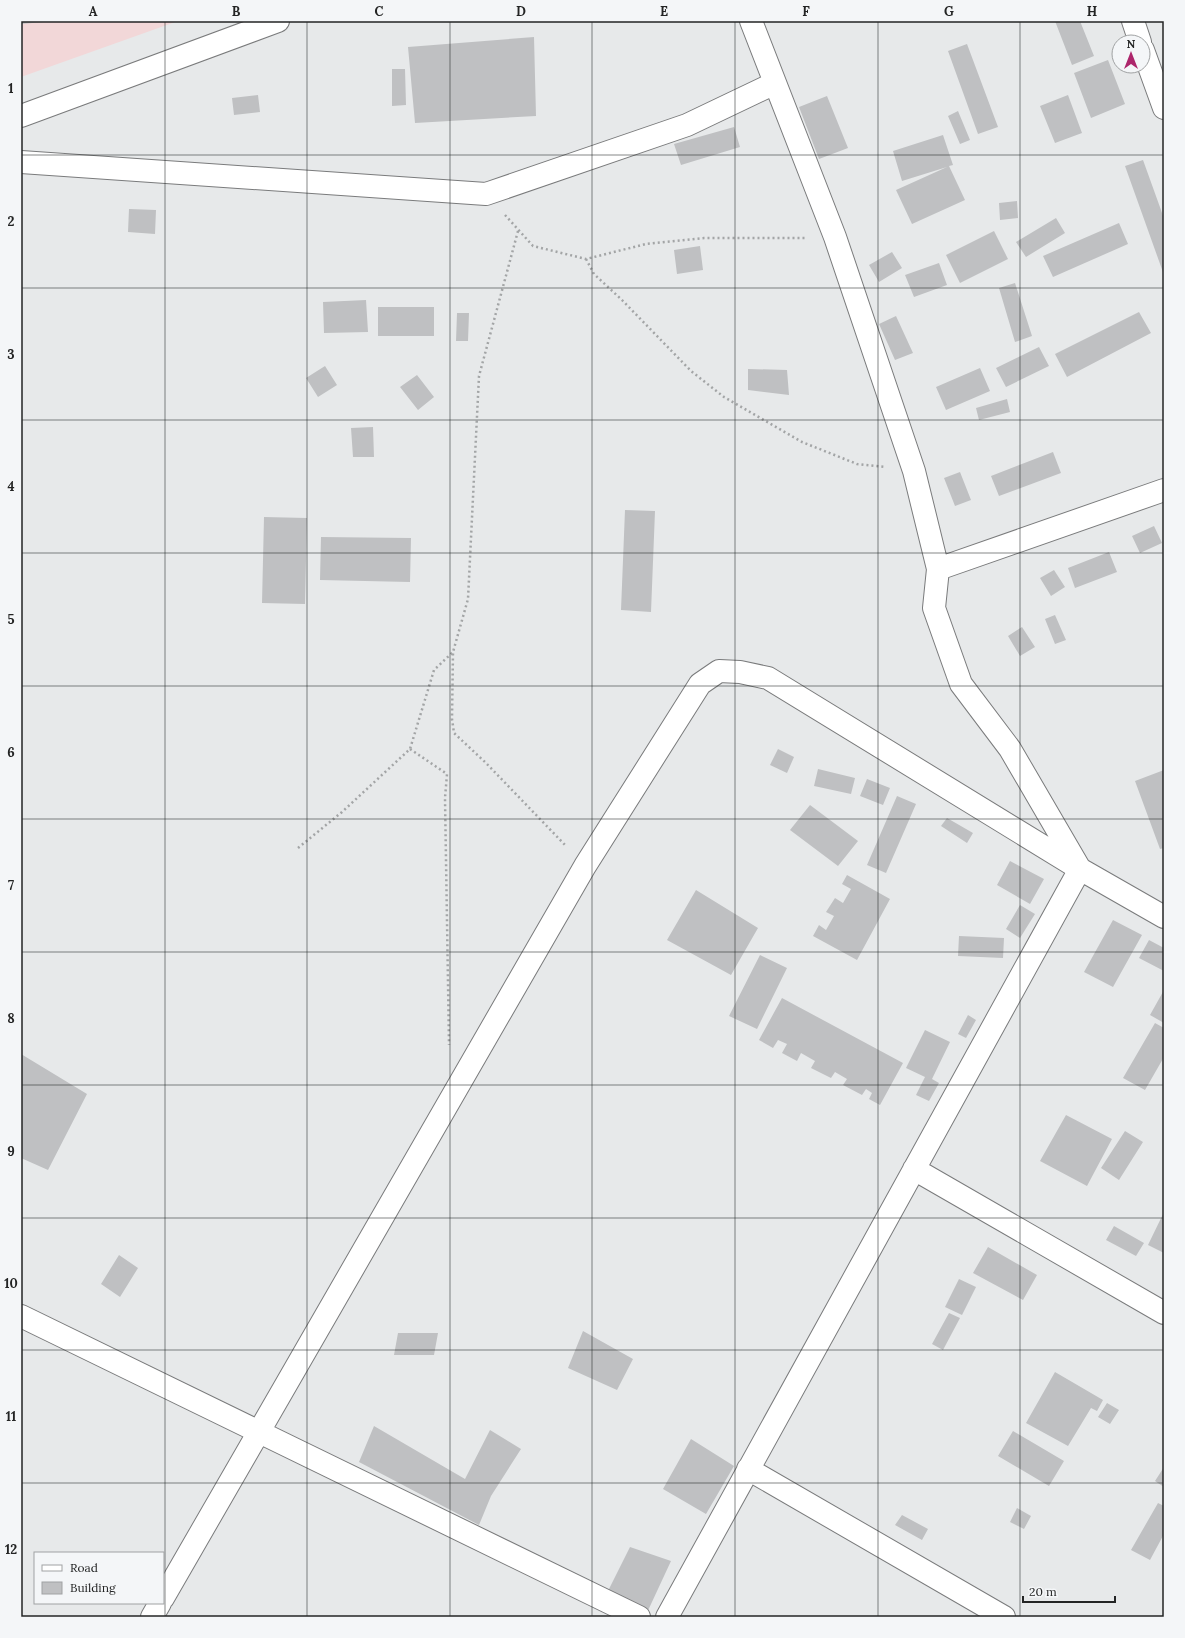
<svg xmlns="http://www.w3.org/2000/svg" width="1185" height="1638" font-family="Lora,serif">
<rect width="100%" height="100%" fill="#e7e9ea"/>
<!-- education -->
<path fill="#f2d7d8" d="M 21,21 L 178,21 L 21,77 Z"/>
<!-- building -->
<path fill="#bfc0c2" d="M 21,21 L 44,21 L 44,22 L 21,24 Z
M 1055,21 L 1080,21 L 1094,56 L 1072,65 Z
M 534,37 L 536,116 L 415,123 L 408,47 Z
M 967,44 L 998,127 L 978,134 L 948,51 Z
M 1108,60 L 1125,104 L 1091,118 L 1074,73 Z
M 392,69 L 405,69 L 406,105 L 392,106 Z
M 258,95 L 260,112 L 234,115 L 232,98 Z
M 1068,95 L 1082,133 L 1055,143 L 1040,106 Z
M 827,96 L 848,148 L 819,159 L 799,107 Z
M 958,111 L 970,140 L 960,144 L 948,116 Z
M 734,127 L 740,147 L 681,165 L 674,144 Z
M 943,135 L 953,165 L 949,166 L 965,200 L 912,224 L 896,190 L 947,167 L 902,181 L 893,151 Z
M 1143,160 L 1161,210 L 1155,212 L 1161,210 L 1164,219 L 1164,275 L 1125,166 Z
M 1017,201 L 1018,218 L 1000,220 L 999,203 Z
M 129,209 L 156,210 L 155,234 L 128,232 Z
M 1056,218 L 1065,233 L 1026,257 L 1016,242 Z
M 1119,223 L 1128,244 L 1053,277 L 1043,256 Z
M 994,231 L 1008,259 L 960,283 L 946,255 Z
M 700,246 L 703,270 L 677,274 L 674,250 Z
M 892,252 L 902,268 L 879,282 L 869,265 Z
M 939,263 L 947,285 L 914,297 L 905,275 Z
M 1015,283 L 1032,336 L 1015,342 L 999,288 Z
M 366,300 L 368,332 L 324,333 L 323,302 Z
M 378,307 L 434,307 L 434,336 L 378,336 Z
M 1139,312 L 1151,333 L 1067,377 L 1055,354 Z
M 457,313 L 469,313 L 468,341 L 456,341 Z
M 896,316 L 913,353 L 895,360 L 879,324 Z
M 1039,347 L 1049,366 L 1006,387 L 996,368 Z
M 325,366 L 337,385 L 318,397 L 306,378 Z
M 980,368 L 990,391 L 946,410 L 936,387 Z
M 748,369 L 787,370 L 789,395 L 748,390 Z
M 417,375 L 434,397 L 418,410 L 400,387 Z
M 1007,399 L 1010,412 L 979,420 L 976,408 Z
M 373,427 L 374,457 L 353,457 L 351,428 Z
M 1053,452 L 1061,473 L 999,496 L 991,476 Z
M 960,472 L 971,500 L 955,506 L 944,478 Z
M 625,510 L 655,511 L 651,612 L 621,610 Z
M 264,517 L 307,518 L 305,604 L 262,603 Z
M 1154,526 L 1162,543 L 1140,553 L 1132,536 Z
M 321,537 L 411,538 L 410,582 L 320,580 Z
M 1109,552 L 1117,572 L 1075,588 L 1068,568 Z
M 1054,570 L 1065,587 L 1051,596 L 1040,578 Z
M 1055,615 L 1066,640 L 1055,644 L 1045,619 Z
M 1022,627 L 1035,647 L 1020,656 L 1008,636 Z
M 778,749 L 794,757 L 787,773 L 770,765 Z
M 818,769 L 855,778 L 851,794 L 814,786 Z
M 1164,770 L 1164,848 L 1160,849 L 1135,781 Z
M 867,779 L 890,788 L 883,805 L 860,796 Z
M 897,796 L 916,804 L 886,873 L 867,865 Z
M 810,805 L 858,841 L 838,866 L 790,830 Z
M 947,818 L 973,833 L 967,843 L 941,826 Z
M 1010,861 L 1044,879 L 1030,904 L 997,885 Z
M 847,875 L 890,899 L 857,960 L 813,936 L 819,925 L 826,930 L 834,916 L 826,912 L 835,898 L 843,903 L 851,889 L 842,884 Z
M 696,890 L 758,928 L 731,975 L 667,940 Z
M 1020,905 L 1035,914 L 1020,938 L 1006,929 Z
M 1113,920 L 1142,935 L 1113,987 L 1084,972 Z
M 959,936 L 1004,938 L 1003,958 L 958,956 Z
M 1149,940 L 1164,948 L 1164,971 L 1139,958 Z
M 760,955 L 787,968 L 757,1029 L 729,1016 Z
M 1164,990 L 1164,1023 L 1150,1015 Z
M 782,998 L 903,1063 L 880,1105 L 869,1099 L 872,1093 L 866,1089 L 862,1095 L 843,1085 L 847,1079 L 835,1072 L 831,1078 L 811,1068 L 815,1061 L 801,1053 L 797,1061 L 782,1053 L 787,1044 L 778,1040 L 773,1048 L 759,1040 Z
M 968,1015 L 976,1020 L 966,1038 L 958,1034 Z
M 1155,1023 L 1164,1028 L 1164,1057 L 1145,1090 L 1123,1078 Z
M 925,1030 L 950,1042 L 932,1079 L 939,1083 L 929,1101 L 916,1095 L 925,1077 L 906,1068 Z
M 21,1054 L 87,1094 L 48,1170 L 21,1158 Z
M 1066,1115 L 1112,1139 L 1087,1186 L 1040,1161 Z
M 1125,1131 L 1143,1142 L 1119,1180 L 1101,1168 Z
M 1164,1212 L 1164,1253 L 1148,1245 Z
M 1114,1226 L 1144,1243 L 1136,1256 L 1106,1240 Z
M 988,1247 L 1037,1275 L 1023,1300 L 973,1273 Z
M 119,1255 L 138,1268 L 120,1297 L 101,1284 Z
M 959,1279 L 976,1287 L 962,1315 L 945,1307 Z
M 949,1313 L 960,1318 L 943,1350 L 932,1344 Z
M 583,1331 L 633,1359 L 617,1390 L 568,1368 Z
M 398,1333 L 438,1333 L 434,1355 L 394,1355 Z
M 1055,1372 L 1103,1400 L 1097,1411 L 1091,1408 L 1068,1446 L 1026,1423 Z
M 1107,1403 L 1119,1410 L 1110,1424 L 1098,1417 Z
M 374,1426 L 465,1479 L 490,1430 L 521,1449 L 491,1496 L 479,1525 L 359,1462 Z
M 1013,1431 L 1064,1461 L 1049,1486 L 998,1456 Z
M 691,1439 L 734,1466 L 706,1514 L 663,1489 Z
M 1164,1467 L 1164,1487 L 1155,1481 Z
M 1158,1503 L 1164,1506 L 1164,1534 L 1150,1560 L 1131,1550 Z
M 1017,1508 L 1031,1516 L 1024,1529 L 1010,1522 Z
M 902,1515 L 928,1529 L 922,1540 L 895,1525 Z
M 630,1547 L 671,1561 L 645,1617 L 604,1599 Z"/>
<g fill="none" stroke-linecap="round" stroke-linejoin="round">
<defs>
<path id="street" d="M 1133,21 L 1140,42
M 1143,50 L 1164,108
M 21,116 L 278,21
M 21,162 L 486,194 L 687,125 L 775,83
M 938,569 L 1164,490
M 914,1169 L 1164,1313
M 21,1316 L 639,1617
M 748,1469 L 1004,1617
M 163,1598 L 585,866 L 700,684 L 719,671 L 740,672 L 768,678 L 1080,869 L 1164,917
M 152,1617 L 160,1603
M 667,1617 L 1080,869 L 1010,749 L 961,684 L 934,608 L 938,569 L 914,471 L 835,237 L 751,21"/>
</defs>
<!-- street casing -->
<use href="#street" stroke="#7a7b7c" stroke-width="24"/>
<!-- path -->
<path stroke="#a3a5a6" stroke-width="2.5" stroke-dasharray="2 3" stroke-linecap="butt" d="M 505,215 L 533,246 L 586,259 L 646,244 L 704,238 L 806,238
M 518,231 L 479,376 L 468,599 L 453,652 L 452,719 L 454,733 L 486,763 L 566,846
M 586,259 L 594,274 L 622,300 L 691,371 L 724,397 L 802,442 L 857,464 L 885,467
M 410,749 L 447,774 L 445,798 L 449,1045
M 298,848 L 342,812 L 410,749 L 434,670 L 453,652"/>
<!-- street -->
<use href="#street" stroke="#fff" stroke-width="22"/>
</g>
<!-- grid -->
<path fill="none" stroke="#232424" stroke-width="1" stroke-opacity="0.55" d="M 165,21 L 165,1617M 307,21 L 307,1617M 450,21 L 450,1617M 592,21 L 592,1617M 735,21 L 735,1617M 878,21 L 878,1617M 1020,21 L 1020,1617M 21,155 L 1164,155M 21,288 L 1164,288M 21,420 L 1164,420M 21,553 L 1164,553M 21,686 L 1164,686M 21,819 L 1164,819M 21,952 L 1164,952M 21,1085 L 1164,1085M 21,1218 L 1164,1218M 21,1350 L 1164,1350M 21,1483 L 1164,1483"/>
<!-- border -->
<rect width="1185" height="1638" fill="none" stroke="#f4f6f8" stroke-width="44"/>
<!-- legend -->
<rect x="34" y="1552" width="130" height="52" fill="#f4f6f8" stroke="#a0a2a3"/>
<rect x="42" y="1565" width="20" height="6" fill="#ffffff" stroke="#a0a2a3"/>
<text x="70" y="1572" font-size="12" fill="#232424">Road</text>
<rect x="42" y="1582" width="20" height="12" fill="#bfc0c2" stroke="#a0a2a3"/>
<text x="70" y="1592" font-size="12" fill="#232424">Building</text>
<!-- north arrow -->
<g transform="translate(1131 54)"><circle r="19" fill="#f4f6f8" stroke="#a0a2a3"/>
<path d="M0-3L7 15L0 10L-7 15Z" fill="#ad266c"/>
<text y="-6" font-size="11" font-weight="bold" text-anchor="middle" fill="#232424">N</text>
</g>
<!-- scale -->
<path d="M1023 1596v6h92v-6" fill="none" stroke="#232424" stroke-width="2"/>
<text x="1029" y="1596" font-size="12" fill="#232424" stroke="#f4f6f8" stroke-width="3" paint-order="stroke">20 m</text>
<rect x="22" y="22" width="1141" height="1594" fill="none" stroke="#232424" stroke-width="1.5"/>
<g font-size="13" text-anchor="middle" font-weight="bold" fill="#232424">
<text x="93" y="16">A</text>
<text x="236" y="16">B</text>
<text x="379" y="16">C</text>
<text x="521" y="16">D</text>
<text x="664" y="16">E</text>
<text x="806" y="16">F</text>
<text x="949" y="16">G</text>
<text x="1092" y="16">H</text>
<text x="11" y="93">1</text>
<text x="11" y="226">2</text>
<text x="11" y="359">3</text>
<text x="11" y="491">4</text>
<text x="11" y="624">5</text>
<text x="11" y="757">6</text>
<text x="11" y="890">7</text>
<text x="11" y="1023">8</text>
<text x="11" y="1156">9</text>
<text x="11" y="1288">10</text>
<text x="11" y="1421">11</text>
<text x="11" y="1554">12</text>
</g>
</svg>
